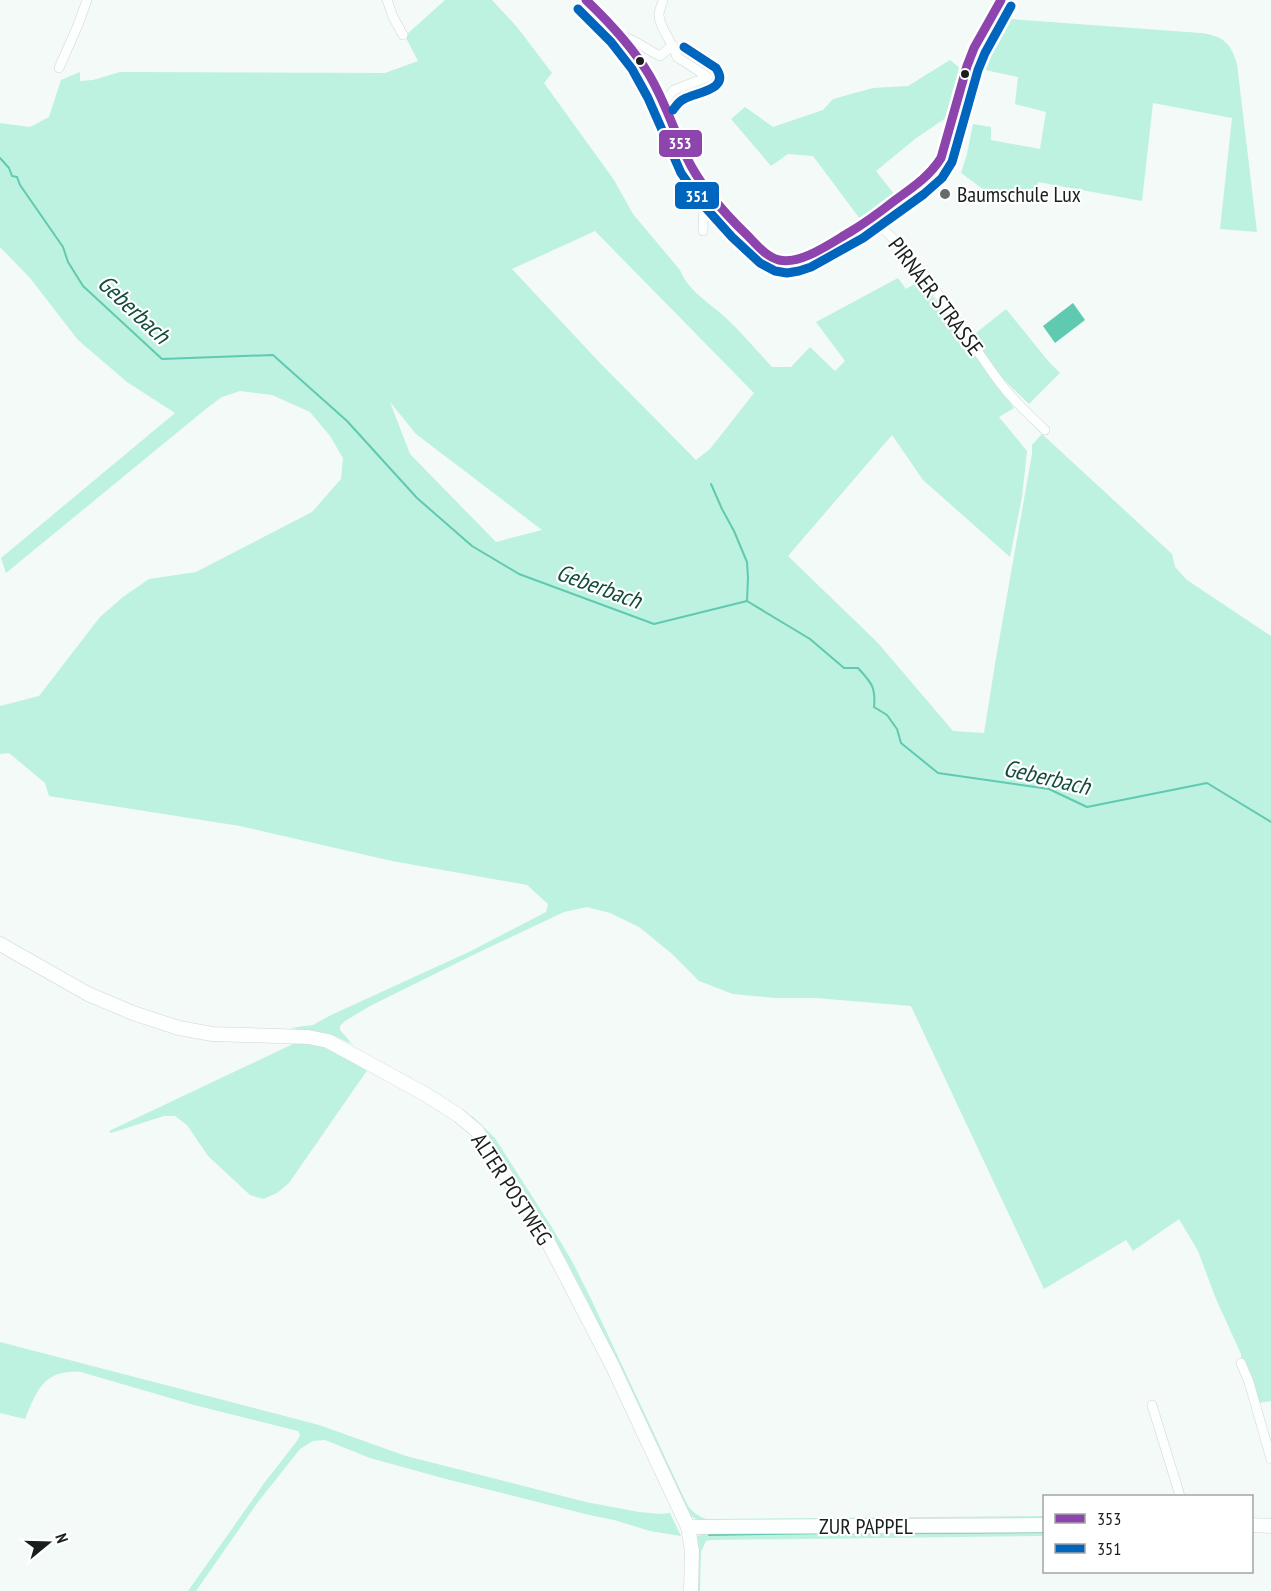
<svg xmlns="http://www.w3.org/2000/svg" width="1271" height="1591" font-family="'PT Sans Narrow',sans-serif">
<rect width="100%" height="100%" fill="#f4faf8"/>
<!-- green -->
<path fill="#bdf1e0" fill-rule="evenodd" d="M 445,0 L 492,0 L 517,27 L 552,73 L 544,83 L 614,180 L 633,214 L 680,270 C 688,291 710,303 726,318 C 742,333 757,351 772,367 L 791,367 L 810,347 L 835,371 L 845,361 L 816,322 L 898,278 L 906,289 L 921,280 L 1014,408 L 999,417 L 1027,451 L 1022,497 L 1010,557 L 923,480 L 892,435 L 788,556 L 878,643 L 953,731 L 984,733 L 996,658 L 1032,454 L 1032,445 L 1042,434 L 1172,554 L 1175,567 L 1187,580 L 1271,636 L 1271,1401 L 1259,1403 L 1241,1363 L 1241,1354 L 1216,1299 L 1198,1251 L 1179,1219 L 1133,1251 L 1126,1240 L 1044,1289 L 911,1006 L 816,998 L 775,998 L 733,994 L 699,981 L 671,953 L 639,927 L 610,913 L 587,907 L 564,912 L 473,955 L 370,1006 L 345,1021 L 340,1026 L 340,1030 L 352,1044 L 330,1034 L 290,1028 L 313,1025 L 331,1015 L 471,951 L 546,912 L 548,904 L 527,885 L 392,861 L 240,826 L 49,796 L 45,783 L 9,753 L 0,754 L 0,706 L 39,696 L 100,617 L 123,597 L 149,579 L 196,572 L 312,512 L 341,479 L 343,458 L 330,436 L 310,412 L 272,395 L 240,391 L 222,397 L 207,408 L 6,573 L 1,558 L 175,413 L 127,382 L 78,340 L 30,278 L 0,247 L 0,123 L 30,127 L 49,117 L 61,80 L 80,72 L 80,81 L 93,80 L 120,72 L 385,73 L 418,61 L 405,36 ZM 595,231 L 754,393 L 710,449 L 696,460 L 601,364 L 512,269 ZM 390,402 L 416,434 L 542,530 L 496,542 L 410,454 Z
M 997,18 L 1201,33 C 1223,36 1231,43 1237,64 L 1257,232 L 1220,229 L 1232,118 L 1153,103 L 1142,201 L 1038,182 L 1036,201 L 987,192 L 961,173 L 967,154 L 973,124 L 991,127 L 991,140 L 1040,149 L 1046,112 L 1015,104 L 1018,77 L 971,67 L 976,55 Z
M 950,60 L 961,69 L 947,117 L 915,139 L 876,171 L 894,194 L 860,219 L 813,156 L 788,154 L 771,166 L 731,119 L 745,107 L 773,127 L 823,110 L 833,99 L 873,88 L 908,86 Z
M 1006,309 L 1049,362 L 1060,373 L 1029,404 L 1004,380 L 971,337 Z
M 295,1043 L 315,1044 L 337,1051 L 368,1069 L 289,1183 L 277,1193 L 263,1199 L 250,1195 L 208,1156 L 187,1125 L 175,1116 L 164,1116 L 111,1133 L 109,1131 Z
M 472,1116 L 495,1138 L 553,1229 L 573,1263 L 592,1301 L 686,1502 C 691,1511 696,1515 706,1519 L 1044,1516 L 1044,1523 L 705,1524 L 689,1515 L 589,1304 L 559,1247 L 503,1157 L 488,1137 L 469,1119 Z
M 0,1342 L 319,1425 L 406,1456 L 586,1502 L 639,1512 L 661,1514 L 670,1513 L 681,1536 L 650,1531 L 614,1520 L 589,1515 L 446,1479 L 370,1458 L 325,1440 L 313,1441 L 300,1449 L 258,1502 L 196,1591 L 188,1591 L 265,1482 L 297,1441 L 300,1435 L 298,1431 L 194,1405 L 81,1372 C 44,1369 37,1390 25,1419 L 0,1413 Z
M 1044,1529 L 1044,1536 L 710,1540 L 706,1541 L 701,1552 L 700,1591 L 695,1591 L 696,1538 L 699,1535 L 706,1533 Z"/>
<!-- water -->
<path fill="#5fcab0" d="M 1073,303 L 1085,320 L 1055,343 L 1043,326 Z"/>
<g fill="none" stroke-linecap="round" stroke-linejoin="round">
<!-- stream -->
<path stroke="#5fcab0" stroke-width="2" d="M 0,158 L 9,168 L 12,176 L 17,177 L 20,185 L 63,247 L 68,262 L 83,286 L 162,359 L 273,355 L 347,421 L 417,498 L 472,546 L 519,574 L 654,624 L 747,601 L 810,639 L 844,668 L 858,668 C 871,682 876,687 874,707 L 887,715 L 897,729 L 901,743 L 938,773 L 1049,789 L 1087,807 L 1207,783 L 1271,822
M 711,484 L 722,509 L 734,531 L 747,562 L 748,578 L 747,601
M 904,1533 L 1044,1532
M 709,1535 L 829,1533"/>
<defs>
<path id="street" d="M 387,0 L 393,17 L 403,35
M 586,0 C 609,22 632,45 648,73 C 664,99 673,128 686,156 C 701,187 725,214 750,238 C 759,246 768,257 779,260 C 800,266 831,242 850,232 C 867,222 882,210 898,198 C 915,186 931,176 941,158 L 967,66 L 974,48 L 1001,0
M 663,0 C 662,5 659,10 659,15 C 659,27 673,43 677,57 L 708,77 L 674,90 L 664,102
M 622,36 C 636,40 647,50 660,56 L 673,45
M 59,68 L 78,25 L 87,0
M 872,219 C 923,262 956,322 995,376 C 1009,396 1027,413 1045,430
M 703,231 L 704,204 L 707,191
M 1241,1363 L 1249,1382 L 1271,1459
M 1152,1405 L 1180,1496"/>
<path id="secondary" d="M 0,944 L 88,994 L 133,1013 L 179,1028 L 212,1034 L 308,1037 L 328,1041 L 425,1094 L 458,1115 L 477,1131 L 545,1236 L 612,1365 L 688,1527 L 692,1551 L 691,1591
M 1252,1525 L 1271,1526
M 688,1527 L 1044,1525"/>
</defs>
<!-- street casing -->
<use href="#street" stroke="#d1d6d4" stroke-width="10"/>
<!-- secondary casing -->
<use href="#secondary" stroke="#d1d6d4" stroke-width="15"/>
<!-- street -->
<use href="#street" stroke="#fdfefe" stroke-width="9"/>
<!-- secondary -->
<use href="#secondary" stroke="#fdfefe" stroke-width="14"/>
<defs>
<path id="bus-1" d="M 586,0 C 609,22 631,45 648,73 C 664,99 673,128 686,156 C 700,186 723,212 747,235 C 756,244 766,257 779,260 C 801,265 831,243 850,232 C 865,223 880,212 894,201 C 912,188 929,177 941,158 L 967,66 L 974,48 L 1001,0"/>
<path id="bus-2" d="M 578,9 L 611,42 L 632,69 L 648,98 L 681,173 L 705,207 L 732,237 L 760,263 L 775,271 L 787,273 L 799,271 L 811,267 L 863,238 L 924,194 L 942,178 L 952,162 L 978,70 L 985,53 L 1011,6
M 673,110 C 676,106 679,101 684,99 C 696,92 731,90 716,68 L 684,47"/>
</defs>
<!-- bus-1 casing -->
<use href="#bus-1" stroke="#fff" stroke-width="14"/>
<!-- bus-2 casing -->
<use href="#bus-2" stroke="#fff" stroke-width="14"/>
<!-- bus-1 -->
<use href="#bus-1" stroke="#8e44ad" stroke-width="9"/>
<!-- bus-2 -->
<use href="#bus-2" stroke="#0065bd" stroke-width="9"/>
</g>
<!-- markers -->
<g fill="#1a1f1d" stroke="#fff" stroke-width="2">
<circle cx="640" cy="61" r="5"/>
<circle cx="965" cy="74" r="5"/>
</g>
<circle fill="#666c6a" stroke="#fff" stroke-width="2" cx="945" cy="194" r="6"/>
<g text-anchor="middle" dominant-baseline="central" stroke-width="4.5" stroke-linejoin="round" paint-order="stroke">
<!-- poi labels -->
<g font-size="22" fill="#1a1f1d" stroke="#fff" text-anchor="start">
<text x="957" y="194">Baumschule Lux</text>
</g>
<!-- street labels -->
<g font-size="22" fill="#1a1f1d" stroke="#fff">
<text transform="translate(936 296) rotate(53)">PIRNAER STRASSE</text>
<text transform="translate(512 1189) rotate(57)">ALTER POSTWEG</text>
<text x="866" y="1526">ZUR PAPPEL</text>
</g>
<!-- water labels -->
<g font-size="24" font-style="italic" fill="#144d3d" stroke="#fff">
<text transform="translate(134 309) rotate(43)">Geberbach</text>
<text transform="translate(599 586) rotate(20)">Geberbach</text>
<text transform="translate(1047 777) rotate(13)">Geberbach</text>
</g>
</g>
<g stroke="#fff" stroke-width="2">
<rect x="658" y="129" width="45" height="29" rx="6" fill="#8e44ad"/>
<rect x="674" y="181" width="46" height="29" rx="6" fill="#0065bd"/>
</g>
<g font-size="16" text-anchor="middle" font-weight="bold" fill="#fff">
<text x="680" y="149">353</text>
<text x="697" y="202">351</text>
</g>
<!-- legend -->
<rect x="1043" y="1495" width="210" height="78" fill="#ffffff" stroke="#a3a5a5" stroke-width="1.5"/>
<rect x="1055" y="1514" width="30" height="9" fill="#8e44ad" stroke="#a3a5a5" stroke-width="1.5"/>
<text x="1097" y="1525" font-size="18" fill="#1a1f1d">353</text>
<rect x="1055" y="1544" width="30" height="9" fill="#0065bd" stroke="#a3a5a5" stroke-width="1.5"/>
<text x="1097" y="1555" font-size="18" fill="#1a1f1d">351</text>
<!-- north arrow -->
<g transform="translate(48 1543) rotate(71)" stroke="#ffffff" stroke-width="4.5" paint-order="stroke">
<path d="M0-4.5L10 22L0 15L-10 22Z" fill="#1a1f1d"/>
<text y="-9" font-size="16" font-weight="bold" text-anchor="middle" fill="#1a1f1d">N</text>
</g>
</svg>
